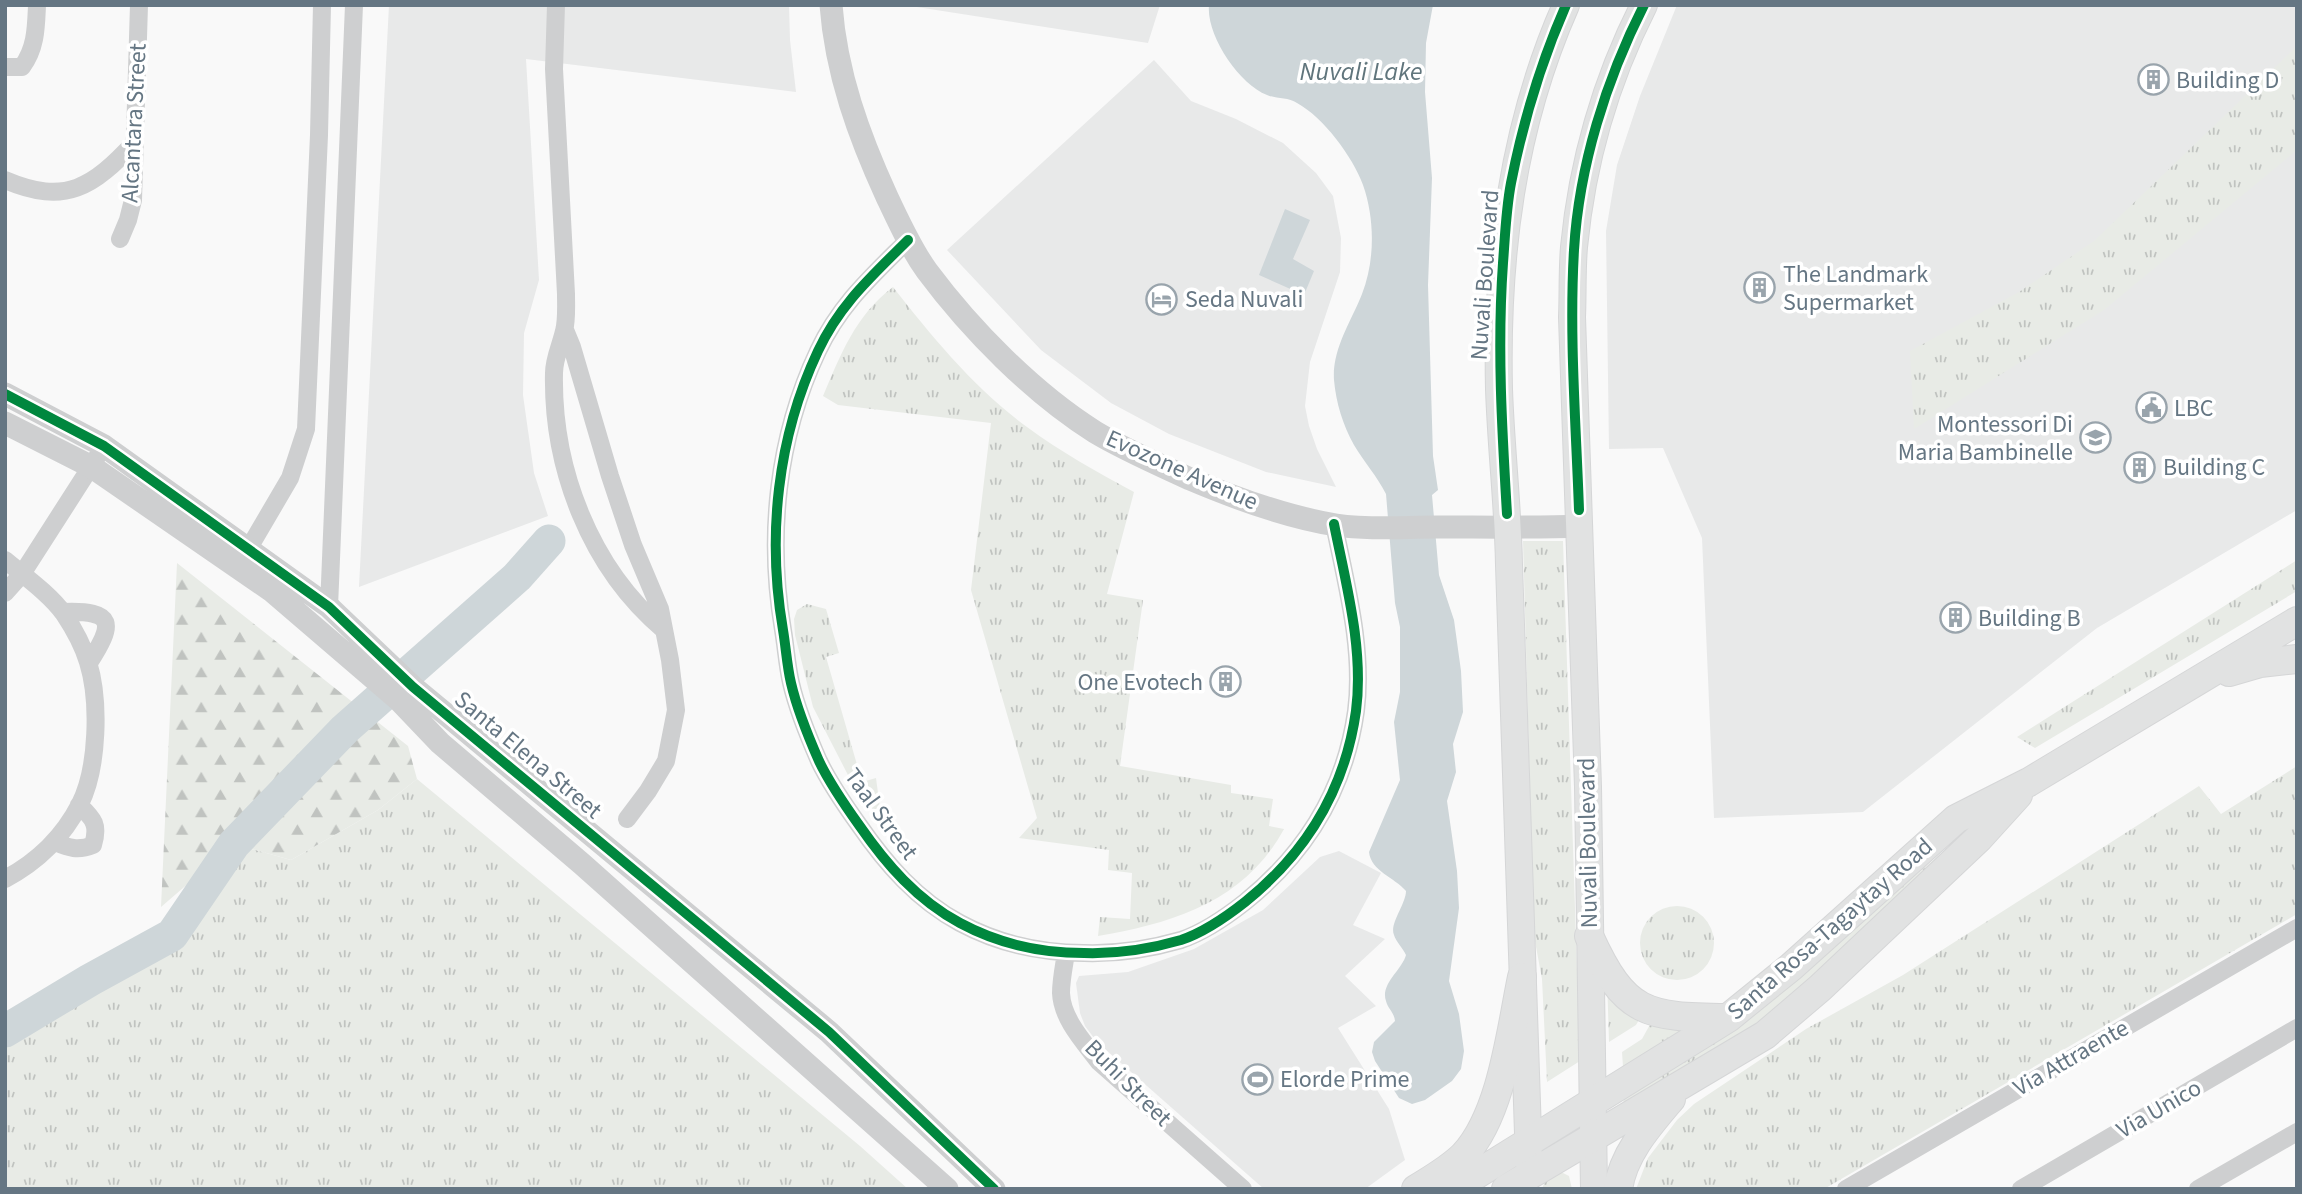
<svg xmlns="http://www.w3.org/2000/svg" width="2302" height="1194" font-family="'Source Sans 3',sans-serif">
<defs>
<pattern id="grass-tufts" width="24" height="20" patternUnits="userSpaceOnUse" patternTransform="scale(1.75)"><rect width="24" height="20" fill="#e8ebe6"/><path d="M3 7l-1-3M5 7V3M7 7l1-3M15 17l-1-3M17 17v-4M19 17l1-3" fill="none" stroke="#c0c3c0"/></pattern>
<pattern id="forest-firs" width="22" height="20" patternUnits="userSpaceOnUse" patternTransform="scale(1.75)"><rect width="22" height="20" fill="#e8ebe6"/><path d="M5 1l3.5 6h-7zM16 11l3.5 6h-7z" fill="#c0c3c0"/></pattern>
</defs>
<rect width="100%" height="100%" fill="#f9f9f9"/>
<!-- built -->
<path fill="#e8e9e9" d="M 389,5 L 789,5 L 790,40 L 796,92 L 526,59 L 539,280 L 524,333 L 523,395 L 534,473 L 548,516 L 359,587 Z
M 904,5 L 1160,5 L 1148,43 Z
M 1677,5 L 2297,5 L 2297,510 L 2097,628 L 1863,812 L 1714,818 L 1702,538 L 1663,448 L 1609,449 L 1606,231 L 1617,165 L 1640,96 Z
M 1154,60 L 1191,101 L 1236,119 L 1283,143 L 1316,173 L 1333,196 L 1341,238 L 1340,272 L 1310,362 L 1305,406 L 1309,426 L 1317,449 L 1336,487 L 1266,472 L 1169,434 L 1111,403 L 1041,350 L 947,250 Z
M 1339,851 L 1381,873 L 1353,925 L 1385,939 L 1345,976 L 1376,1006 L 1338,1028 L 1389,1109 L 1405,1160 L 1365,1189 L 1264,1189 L 1097,1042 L 1085,1026 L 1080,1013 L 1076,983 L 1079,976 L 1128,972 L 1194,949 L 1263,910 L 1320,857 Z"/>
<!-- grass -->
<path fill="url(#grass-tufts)" d="M 2297,46 L 2297,150 L 2104,310 L 1914,429 L 1910,351 L 2019,292 L 2094,241 Z
M 893,287 C 933,338 975,389 1027,427 C 1061,452 1097,472 1134,492 L 1107,594 L 1143,600 L 1120,766 L 1231,785 L 1231,793 L 1273,799 L 1269,826 L 1284,829 C 1245,901 1174,923 1098,936 L 1100,917 L 1130,919 L 1132,873 L 1108,870 L 1109,850 L 1019,838 L 1037,818 L 971,590 L 991,423 L 838,405 L 823,396 C 841,354 855,316 893,287 Z
M 1523,541 L 1563,541 L 1580,1061 L 1547,1082 L 1542,979 L 1534,936 Z
M 2297,560 L 2297,591 L 2035,748 L 2017,737 Z
M 807,604 L 826,609 L 839,653 L 826,657 L 862,782 L 876,778 L 880,808 L 867,812 L 813,707 L 795,635 L 794,619 L 797,610 Z
M 2297,766 L 2297,914 L 1824,1189 L 1636,1189 L 1648,1158 L 1677,1120 L 1694,1104 L 1806,1029 L 1903,975 L 2199,786 L 2221,814 Z
M 417,779 L 860,1146 L 908,1189 L 5,1189 L 5,1032 L 172,935 L 234,844 L 291,860 L 378,810 Z
M 1981,819 L 1797,993 L 1748,1033 L 1623,1104 L 1624,1099 L 1744,1023 Z
M1640 943a37 37 0 1 1 74 0a37 37 0 1 1-74 0Z
M 1607,978 L 1642,1015 L 1636,1025 L 1609,1042 Z
M 1653,1019 L 1690,1027 L 1623,1067 L 1622,1052 L 1642,1039 Z
M 1561,1172 L 1569,1176 L 1572,1189 L 1542,1189 L 1545,1181 Z"/>
<!-- forest -->
<path fill="url(#forest-firs)" d="M 177,563 L 408,746 L 417,779 L 378,810 L 291,860 L 234,844 L 161,907 Z"/>
<!-- water -->
<path fill="#ced6d9" d="M 1209,5 L 1433,5 L 1426,43 L 1425,92 L 1432,178 L 1428,285 L 1433,456 L 1438,490 L 1432,495 L 1439,575 L 1454,620 L 1461,671 L 1463,712 L 1453,744 L 1456,772 L 1447,801 L 1457,871 L 1459,908 L 1449,981 L 1459,1014 L 1464,1051 L 1461,1069 L 1452,1081 L 1425,1100 L 1412,1104 L 1399,1098 L 1375,1061 L 1372,1052 L 1374,1042 L 1395,1021 C 1394,1012 1388,1009 1386,1001 C 1380,984 1402,970 1406,955 C 1403,948 1396,942 1394,935 C 1389,924 1406,904 1406,891 C 1394,877 1371,871 1369,852 L 1400,780 L 1394,722 L 1400,692 L 1400,627 L 1395,603 L 1386,494 C 1377,476 1364,462 1354,445 C 1343,425 1336,403 1334,380 C 1332,349 1351,322 1362,294 C 1375,261 1375,219 1363,185 C 1353,157 1323,117 1297,103 C 1288,97 1276,99 1267,95 C 1239,84 1206,35 1209,5 Z
M 1285,209 L 1310,220 L 1293,259 L 1314,271 L 1304,295 L 1259,275 Z"/>
<g fill="none" stroke-linecap="round" stroke-linejoin="round">
<!-- river -->
<path stroke="#ced6d9" stroke-width="33" d="M 5,1031 L 90,980 L 172,935 L 234,844 L 345,729 L 517,577 L 549,541"/>
<defs>
<path id="secondary" d="M 1529,1163 C 1524,963 1515,764 1509,565 C 1508,506 1501,448 1499,389 C 1496,256 1512,127 1566,5
M 1594,1189 L 1588,787 L 1572,317 C 1573,294 1572,270 1574,247 C 1582,164 1606,80 1644,5"/>
<path id="primary" d="M 2229,672 L 2260,663 L 2297,659
M 1589,936 C 1625,1015 1646,1017 1728,1018
M 1416,1189 C 1432,1179 1450,1169 1464,1155 C 1502,1114 1511,1030 1522,977
M 1453,1189 L 1728,1018 L 1791,967 L 1956,819 L 2029,782 L 2297,621
M 1506,1189 L 1765,1035 L 1820,988 L 1979,838 L 2018,795
M 1618,1189 C 1623,1154 1649,1125 1671,1099"/>
</defs>
<!-- secondary casing -->
<use href="#secondary" stroke="#d5d6d7" stroke-width="28"/>
<!-- primary casing -->
<use href="#primary" stroke="#d5d6d7" stroke-width="30"/>
<!-- minor -->
<path stroke="#cecfd0" stroke-width="18" d="M 556,5 L 554,69 L 566,294 C 566,306 567,320 564,331 C 561,345 554,358 554,373 C 552,468 590,568 664,630
M 5,67 L 22,67 C 36,48 36,28 37,5
M 5,180 C 66,206 93,187 135,142
M 120,239 L 128,220 L 133,200 L 139,5
M 908,240 C 872,276 840,304 818,351 C 777,438 767,536 783,630 C 786,648 787,666 791,683 C 797,709 808,736 819,761 C 830,784 844,804 859,825 C 886,864 917,900 960,923 C 999,944 1041,953 1084,953 C 1116,954 1150,949 1181,940 C 1205,932 1226,917 1245,902 C 1306,853 1345,789 1356,711 C 1364,649 1346,584 1334,524
M 565,330 L 572,347 L 610,476 L 633,545 L 660,609 L 670,660 L 676,710 L 666,761 L 648,791 L 627,819
M 249,548 L 290,478 L 306,429 L 319,135 L 322,5
M 5,560 C 23,575 51,595 64,614 C 74,629 83,646 88,662 C 100,701 98,768 80,804 C 63,837 37,862 5,879
M 5,593 L 22,574 L 97,457
M 329,607 L 354,5
M 63,612 C 116,610 114,624 89,663
M 55,842 C 69,848 78,851 93,845 C 99,825 94,819 79,805
M 1066,953 C 1064,966 1061,980 1061,993 C 1062,1019 1084,1042 1099,1062 L 1243,1189
M 1846,1189 L 2297,928
M 2021,1189 L 2297,1028
M 2198,1189 L 2297,1132"/>
<!-- tertiary -->
<path stroke="#cecfd0" stroke-width="23" d="M 831,5 C 836,73 859,136 887,197 C 899,222 911,249 927,271 C 971,330 1033,393 1095,432 C 1125,450 1158,464 1190,479 C 1237,499 1286,517 1336,525 C 1369,530 1403,527 1437,527 C 1484,527 1532,528 1579,526
M 5,394 L 104,446 L 329,607 L 413,687 L 829,1032 L 994,1189
M 5,423 L 92,467 L 272,591 L 399,700 L 440,743 L 582,864 L 947,1189"/>
<!-- secondary -->
<use href="#secondary" stroke="#e1e2e2" stroke-width="26"/>
<!-- primary -->
<use href="#primary" stroke="#e1e2e2" stroke-width="28"/>
<defs>
<path id="cycleway" d="M 908,240 C 872,276 840,304 818,351 C 777,438 767,536 783,630 C 786,648 787,666 791,683 C 797,709 808,736 819,761 C 830,784 844,804 859,825 C 886,864 917,900 960,923 C 999,944 1041,953 1084,953 C 1116,954 1150,949 1181,940 C 1205,932 1226,917 1245,902 C 1306,853 1345,789 1356,711 C 1364,649 1346,584 1334,524
M 5,394 L 104,446 L 329,607 L 413,687 L 829,1032 L 994,1189
M 1579,510 C 1576,424 1569,336 1574,250 C 1579,166 1606,80 1644,5
M 1507,514 C 1502,430 1497,347 1503,263 C 1505,237 1506,209 1511,183 C 1523,122 1541,62 1566,5"/>
</defs>
<!-- cycleway casing -->
<use href="#cycleway" stroke="#fff" stroke-width="15"/>
<!-- cycleway -->
<use href="#cycleway" stroke="#00873e" stroke-width="10"/>
</g>
<!-- icons -->
<defs>
<symbol id="building-ring" viewBox="-11 -11 22 22"><circle r="9.5" fill="#fff" stroke="#99a4ac" stroke-width="1.5"/><path d="M-4-6H4V6H1V3H-1V6H-4ZM-2.5-4.3h1.7v1.8h-1.7ZM.8-4.3h1.7v1.8H.8ZM-2.5-1h1.7V.8h-1.7ZM.8-1h1.7V.8H.8Z" fill="#99a4ac"/></symbol>
<symbol id="hotel-ring" viewBox="-11 -11 22 22"><circle r="9.5" fill="#fff" stroke="#99a4ac" stroke-width="1.5"/><path d="M-6-4.5h1.5V1H6V5H4.5V3h-9V5H-6ZM-4 0a1.8 1.8 0 1 1 3.6 0ZM.5 0V-2.5h3Q6-2.5 6 0Z" fill="#99a4ac"/></symbol>
<symbol id="civic-ring" viewBox="-11 -11 22 22"><circle r="9.5" fill="#fff" stroke="#99a4ac" stroke-width="1.5"/><path d="M-.6-6.5H3V-4.5H.6V-3L4-1V1h2V6H-6V1h2V-1L-.6-3ZM-1.2 2.5V6h2.4V2.5Z" fill="#99a4ac"/></symbol>
<symbol id="school-ring" viewBox="-11 -11 22 22"><circle r="9.5" fill="#fff" stroke="#99a4ac" stroke-width="1.5"/><path d="M0-5L7-2L0 1L-7-2ZM-4 1L0 2.5L4 1V4Q0 6-4 4Z" fill="#99a4ac"/></symbol>
<symbol id="stadium-ring" viewBox="-11 -11 22 22"><circle r="9.5" fill="#fff" stroke="#99a4ac" stroke-width="1.5"/><path d="M0-5a6.5 5 0 1 0 0 10a6.5 5 0 1 0 0-10ZM-3.5-1.8h7v3.6h-7Z" fill="#99a4ac"/></symbol>
</defs>
<g fill-rule="evenodd">
<use href="#building-ring" x="2136" y="62" width="35" height="35"/>
<use href="#building-ring" x="1742" y="270" width="35" height="35"/>
<use href="#hotel-ring" x="1144" y="282" width="35" height="35"/>
<use href="#civic-ring" x="2134" y="390" width="35" height="35"/>
<use href="#school-ring" x="2078" y="420" width="35" height="35"/>
<use href="#building-ring" x="2122" y="450" width="35" height="35"/>
<use href="#building-ring" x="1938" y="600" width="35" height="35"/>
<use href="#building-ring" x="1208" y="664" width="35" height="35"/>
<use href="#stadium-ring" x="1240" y="1062" width="35" height="35"/>
</g>
<g text-anchor="middle" dominant-baseline="central" stroke-width="7" stroke-linejoin="round" paint-order="stroke">
<!-- poi labels -->
<g font-size="24" fill="#657683" stroke="#fff" text-anchor="start">
<text x="2176" y="80">Building D</text>
<text x="1783" y="274">The Landmark<tspan x="1783" dy="28">Supermarket</tspan></text>
<text x="1185" y="299">Seda Nuvali</text>
<text x="2174" y="408">LBC</text>
<text x="2073" y="424" text-anchor="end">Montessori Di<tspan x="2073" dy="28">Maria Bambinelle</tspan></text>
<text x="2163" y="467">Building C</text>
<text x="1978" y="618">Building B</text>
<text x="1203" y="682" text-anchor="end">One Evotech</text>
<text x="1280" y="1079">Elorde Prime</text>
</g>
<!-- street labels -->
<g font-size="24" fill="#657683" stroke="#fff">
<text transform="translate(134 123) rotate(-87)">Alcantara Street</text>
<text transform="translate(1485 275) rotate(-86)">Nuvali Boulevard</text>
<text transform="translate(1182 470) rotate(24)">Evozone Avenue</text>
<text transform="translate(528 755) rotate(40)">Santa Elena Street</text>
<text transform="translate(881 814) rotate(54)">Taal Street</text>
<text transform="translate(1588 843) rotate(-91)">Nuvali Boulevard</text>
<text transform="translate(1830 929) rotate(-41)">Santa Rosa-Tagaytay Road</text>
<text transform="translate(2071 1058) rotate(-30)">Via Attraente</text>
<text transform="translate(1128 1083) rotate(45)">Buhi Street</text>
<text transform="translate(2159 1109) rotate(-30)">Via Unico</text>
</g>
<!-- water labels -->
<g font-size="26" font-style="italic" fill="#60757c" stroke="#fff">
<text x="1361" y="71">Nuvali Lake</text>
</g>
</g>
<!-- border -->
<rect width="2302" height="1194" fill="none" stroke="#657683" stroke-width="14"/>
</svg>
